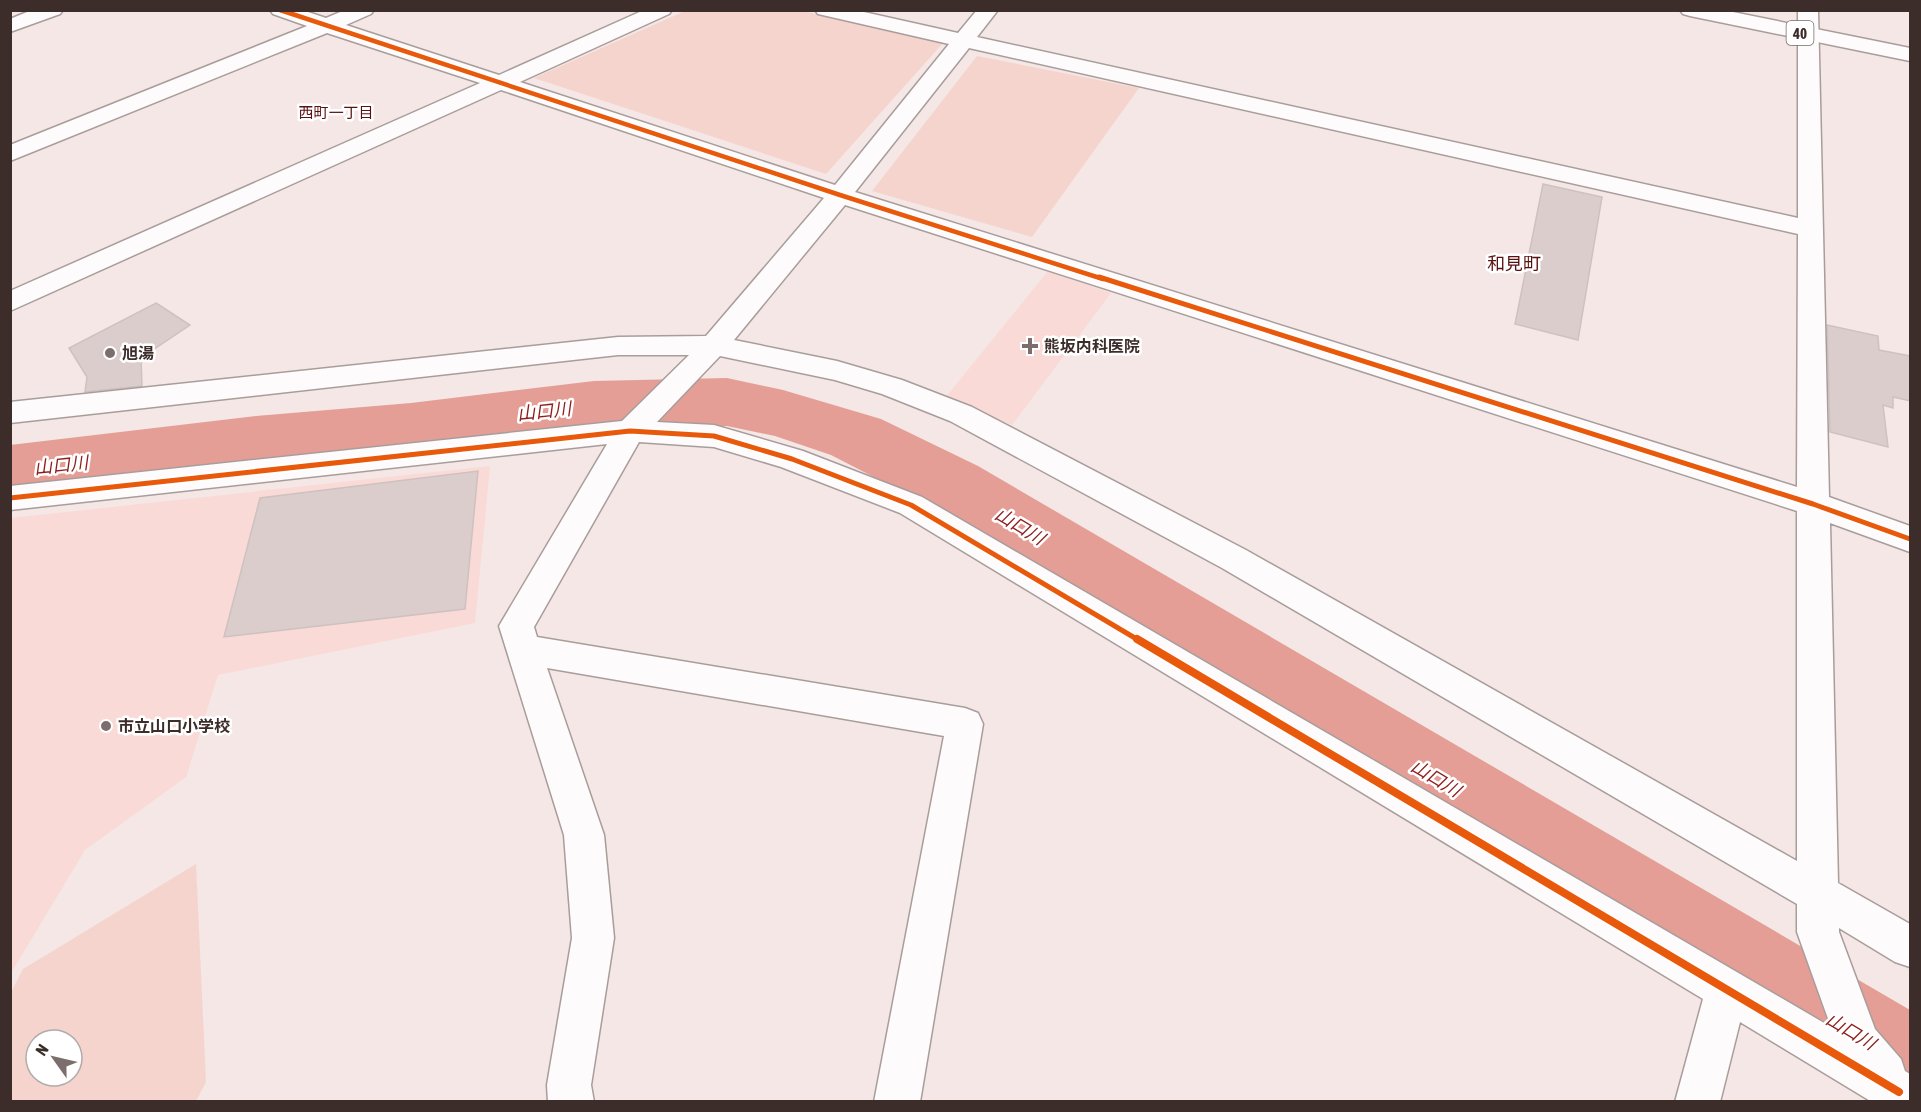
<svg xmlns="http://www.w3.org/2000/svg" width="1921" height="1112" font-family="'Asap Condensed','Noto Sans JP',sans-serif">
<rect width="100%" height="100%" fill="#f4e7e5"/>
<!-- built -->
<path fill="#fadad6" d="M 1048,271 L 1111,293 L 1012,425 L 945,398 Z
M 490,466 L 475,623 L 218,675 L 186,777 L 85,850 L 11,973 L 11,518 Z"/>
<!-- green -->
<path fill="#f6d4ce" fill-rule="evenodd" d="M 685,11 L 803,11 L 943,43 L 826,174 L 534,78 Z
M 977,56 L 1139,88 L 1032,237 L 872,191 Z
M 196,864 L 206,1082 L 196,1101 L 11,1101 L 11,992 L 23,969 ZM 36,1040 L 72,1040 L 72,1076 L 36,1076 Z"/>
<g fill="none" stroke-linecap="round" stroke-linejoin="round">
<!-- river -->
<path fill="#e49e96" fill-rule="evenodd" d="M 727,378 L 783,390 L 881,419 L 978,466 L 1910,1010 L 1910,1102 L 1870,1102 L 1692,991 L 926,504 L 831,455 L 775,436 L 727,426 L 594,429 L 411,453 L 256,466 L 10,497 L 10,445 L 256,416 L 411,403 L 594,381 Z"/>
</g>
<!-- building -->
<path fill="#dacdcc" stroke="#cec1bf" stroke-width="1.5" d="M 1543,184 L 1602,197 L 1578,340 L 1515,324 Z
M 156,303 L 190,325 L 141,358 L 142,386 L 85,392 L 87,377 L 69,348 Z
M 1827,325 L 1878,336 L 1879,350 L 1911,356 L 1911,401 L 1893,397 L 1893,408 L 1883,405 L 1888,447 L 1830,432 Z
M 478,471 L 465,609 L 224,637 L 260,498 Z"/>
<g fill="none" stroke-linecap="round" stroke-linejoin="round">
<defs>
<path id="minor" d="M 270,10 L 302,10 L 326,18 L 345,10 L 374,10 L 371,14 L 346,25 L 499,75 L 644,10 L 672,10 L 669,14 L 520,82 L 835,185 L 949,44 L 818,14 L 815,10 L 855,10 L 958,33 L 977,10 L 998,10 L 977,37 L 1798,218 L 1798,10 L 1818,10 L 1829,497 L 1910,526 L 1910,552 L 1830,523 L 1838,883 L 1910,924 L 1910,967 L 1895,962 L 1839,928 L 1839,932 L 1875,1029 L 1901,1059 L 1905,1071 L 1910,1074 L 1910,1102 L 1872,1102 L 1740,1022 L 1720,1102 L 1675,1102 L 1703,999 L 900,513 L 781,467 L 714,447 L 639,442 L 534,627 L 537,637 L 965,708 L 978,713 L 983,724 L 920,1102 L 874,1102 L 944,736 L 547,668 L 604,835 L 614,938 L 591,1085 L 594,1102 L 548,1102 L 547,1085 L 572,938 L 564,835 L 499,626 L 607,444 L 10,510 L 10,486 L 622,421 L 689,355 L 618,355 L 10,423 L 10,402 L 618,337 L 706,336 L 824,198 L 501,90 L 10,311 L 10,291 L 480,83 L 327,33 L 10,161 L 10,145 L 307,26 L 273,14 ZM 969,48 L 1798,234 L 1797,487 L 855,192 ZM 845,205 L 1797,511 L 1797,861 L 1246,550 L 972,407 L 902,380 L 837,361 L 734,340 ZM 720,356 L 835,380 L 882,394 L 950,421 L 1222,568 L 1797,904 L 1797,932 L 1831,1027 L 922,497 L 803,451 L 714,425 L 657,422 Z"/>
<path id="major" d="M 32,10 L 63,10 L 60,14 L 10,32 L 10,19 Z
M 1680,10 L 1723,10 L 1910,48 L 1910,61 L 1690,16 L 1683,14 Z"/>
</defs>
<!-- minor casing -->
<use href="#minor" stroke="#a99d9b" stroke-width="3"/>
<!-- major casing -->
<use href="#major" stroke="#a99d9b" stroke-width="3"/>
<!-- minor -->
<use href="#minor" fill="#fdfbfb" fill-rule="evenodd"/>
<!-- major -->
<use href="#major" fill="#fdfbfb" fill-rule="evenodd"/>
<defs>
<path id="cycleway-far2" d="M 280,10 L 840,195 L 1103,279"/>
<path id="cycleway-far1" d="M 1099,277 L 1813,504 L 1910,539
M 10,498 L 630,431 L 714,436 L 792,459 L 911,505 L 1140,641"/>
<path id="cycleway" d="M 1137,639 L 1899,1092"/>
</defs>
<!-- cycleway-far2 casing -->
<use href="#cycleway-far2" stroke="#fff" stroke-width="8"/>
<!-- cycleway-far1 casing -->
<use href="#cycleway-far1" stroke="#fff" stroke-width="9"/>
<!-- cycleway casing -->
<use href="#cycleway" stroke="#fff" stroke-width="11"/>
<!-- cycleway-far2 -->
<use href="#cycleway-far2" stroke="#e8590c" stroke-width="4.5"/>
<!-- cycleway-far1 -->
<use href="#cycleway-far1" stroke="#e8590c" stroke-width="5"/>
<!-- cycleway -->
<use href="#cycleway" stroke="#e8590c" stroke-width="8"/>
</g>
<!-- markers -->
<g fill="#7c6e6c" stroke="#fff" stroke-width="2">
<path d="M1027 337h6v6h6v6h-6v6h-6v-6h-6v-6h6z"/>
<circle cx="110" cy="353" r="6"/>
<circle cx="106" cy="726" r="6"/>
</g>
<g text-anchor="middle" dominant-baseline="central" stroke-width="5" stroke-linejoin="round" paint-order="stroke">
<!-- shield labels -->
<rect fill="#fff" stroke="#766c6b" stroke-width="1.5" x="1786.5" y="21" width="27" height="24" rx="4.5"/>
<g font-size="15" font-weight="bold" fill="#3c2d2b">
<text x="1800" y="33">40</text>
</g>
<!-- far-neighbourhood labels -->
<g font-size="15" fill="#571210" stroke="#fff">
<text x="336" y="112">西町一丁目</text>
</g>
<!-- poi labels -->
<g font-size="16" font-weight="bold" fill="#3c2d2b" stroke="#fff" text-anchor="start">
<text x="1044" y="346">熊坂内科医院</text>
<text x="122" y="353">旭湯</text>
<text x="118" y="726">市立山口小学校</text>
</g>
<!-- neighbourhood labels -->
<g font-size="18" fill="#571210" stroke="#fff">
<text x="1514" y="263">和見町</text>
</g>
<!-- water labels -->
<g font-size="18" font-style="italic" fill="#8e1d1b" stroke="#fff">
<text transform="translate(544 411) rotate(-6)">山口川</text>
<text transform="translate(61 465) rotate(-6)">山口川</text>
<text transform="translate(1020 526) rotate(31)">山口川</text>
<text transform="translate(1436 778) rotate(31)">山口川</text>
<text transform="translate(1851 1031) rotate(31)">山口川</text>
</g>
</g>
<!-- border -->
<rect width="1921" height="1112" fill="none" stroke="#3c2d2b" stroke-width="24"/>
<!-- north arrow -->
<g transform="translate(54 1058) rotate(304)"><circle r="28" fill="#ffffff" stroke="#b1abaa" stroke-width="1.5"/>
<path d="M0-4.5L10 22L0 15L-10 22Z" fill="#7c6e6c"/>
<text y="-9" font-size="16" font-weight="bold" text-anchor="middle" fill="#3c2d2b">N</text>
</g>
</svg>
